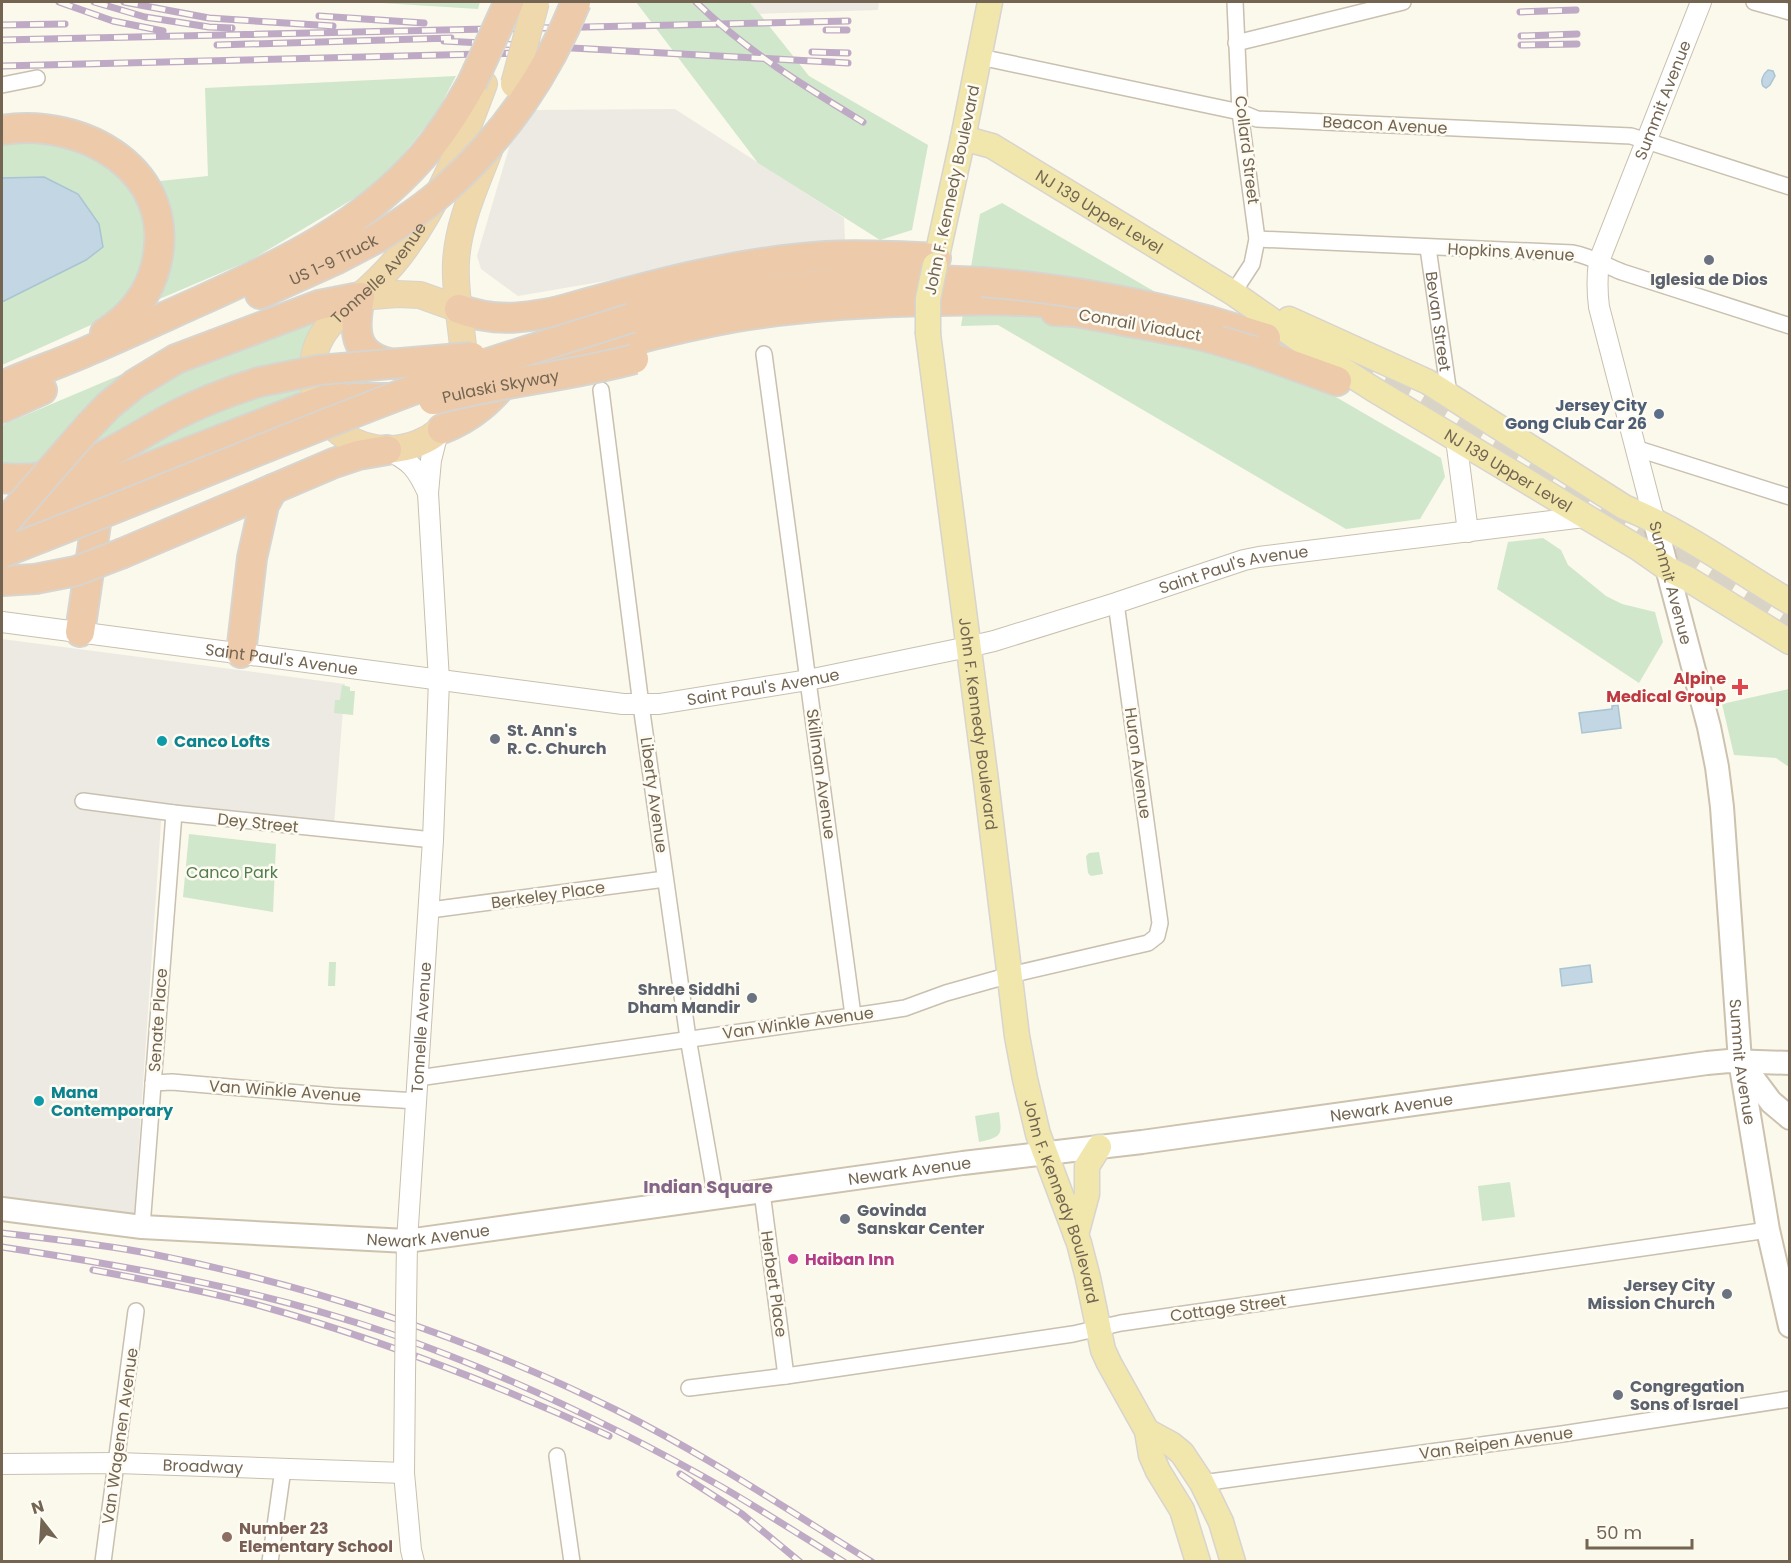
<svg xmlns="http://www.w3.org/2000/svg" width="1791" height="1563" font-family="Poppins,sans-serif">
<rect width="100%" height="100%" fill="#fbf8ec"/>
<!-- industrial -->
<path fill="#edeae4" d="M 751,2 L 879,2 L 878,10 L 755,14 Z
M 675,109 L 844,218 L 845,240 L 518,296 L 481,269 L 477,256 L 511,141 L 536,110 Z
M 2,639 L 345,684 L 334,825 L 162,808 L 134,1215 L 2,1204 Z"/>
<!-- green -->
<path fill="#d0e7cb" d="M 365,2 L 480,2 L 478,9 Z
M 636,2 L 750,2 L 809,76 L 928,145 L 912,230 L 880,240 L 758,163 Z
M 456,76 L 436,114 L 380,183 L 251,260 L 150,303 L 169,219 L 160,181 L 208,176 L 205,88 Z
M 50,142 L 101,155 L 135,187 L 149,236 L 138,284 L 113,315 L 2,365 L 2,302 L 86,260 L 44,177 L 2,178 L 2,144 Z
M 1002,203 L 1441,458 L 1445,477 L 1420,519 L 1346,529 L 998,325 L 961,326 L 980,214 Z
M 318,318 L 304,359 L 81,453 L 158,377 Z
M 144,365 L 37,467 L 2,468 L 2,425 Z
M 302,384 L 305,397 L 83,477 L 200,418 L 267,394 Z
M 1543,538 L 1561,550 L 1568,565 L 1606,596 L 1622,604 L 1655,612 L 1663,642 L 1639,683 L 1497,589 L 1508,542 Z
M 342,685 L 350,687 L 350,691 L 355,691 L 353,715 L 334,713 L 335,700 L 340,700 Z
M 1789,689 L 1789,767 L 1776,758 L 1734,755 L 1722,704 Z
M 189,834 L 276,844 L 273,912 L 183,897 Z
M 1099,852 L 1103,874 L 1091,876 L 1088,873 L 1086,856 L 1089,853 Z
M 329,962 L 336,962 L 335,986 L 328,986 Z
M 999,1112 C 1002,1135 1003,1137 979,1142 L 975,1116 Z
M 1510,1182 L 1515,1217 L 1482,1221 L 1478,1186 Z"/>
<!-- water -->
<path fill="#c2d7e3" stroke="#a9c4d3" stroke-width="1.5" d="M 1768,70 L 1773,71 L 1775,76 L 1770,85 L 1766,88 L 1763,86 C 1760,81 1763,74 1768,70 Z
M 44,177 L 78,194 L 99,224 L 103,247 L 86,260 L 2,302 L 2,178 Z
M 1618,705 L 1621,728 L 1582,733 L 1579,713 L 1612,709 L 1612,706 Z
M 1590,965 L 1592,982 L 1562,986 L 1560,969 Z"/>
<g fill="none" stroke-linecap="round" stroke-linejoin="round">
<!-- motorway-tunnel -->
<path stroke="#d9d3c5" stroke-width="28" stroke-dasharray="28 14" stroke-linecap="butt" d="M 1266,338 L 1353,367 L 1410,393 L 1790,625"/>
<defs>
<g id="minor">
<path d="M 1754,2 L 1790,12"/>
<path d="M 1236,43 L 1403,2"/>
<path d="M 980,57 L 1240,112 L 1257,119 L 1631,136 L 1790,187"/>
<path d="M 2,85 L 37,78"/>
<path d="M 1257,239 L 1573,253 C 1593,257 1604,265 1622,272 L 1790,326"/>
<path id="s1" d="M 1428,248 L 1449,394"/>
<path d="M 1233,293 L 1252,264 L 1257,239 L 1240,112 L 1235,2"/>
<path d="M 764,354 L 853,1015"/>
<path d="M 601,390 L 641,705 L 688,1038 L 716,1198"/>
<path d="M 1635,448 L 1790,497"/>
<path d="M 83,801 L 174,813 L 433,840"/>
<path d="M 430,910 L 665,879"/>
<path d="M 418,1078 L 880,1012 L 905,1008 L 946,993 L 1010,975 L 1148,943 L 1157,936 L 1160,923 L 1116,603"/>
<path d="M 153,1083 L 172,1082 L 334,1096 L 417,1101"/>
<path d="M 762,1192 L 786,1376"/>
<path d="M 142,1227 L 174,813"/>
<path d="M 689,1388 L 786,1376 L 1073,1334 L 1121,1323 L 1768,1230"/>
<path d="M 557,1456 L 572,1562"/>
<path d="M 1202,1483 L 1562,1434 L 1790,1399"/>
<path d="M 103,1562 L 136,1311"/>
<path d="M 270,1562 L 283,1469"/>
</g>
<g id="tertiary">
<path d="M 1456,439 L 1468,532"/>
<path d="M 387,450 C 411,461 417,469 428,493"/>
<path id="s2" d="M 1654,519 L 1599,307 C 1597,291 1597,276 1599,261 L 1701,2"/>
<path id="s3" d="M 2,622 L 623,704 L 659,704 L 808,680 L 968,647 L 994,641 L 1116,603 L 1244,560 L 1259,557 L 1584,517"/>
<path id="s4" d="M 406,1311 L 407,1241 L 433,840 L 439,680 L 428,493 L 431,460 L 438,432"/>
<path d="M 405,1375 L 404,1473 L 411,1550 L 414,1562"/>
<path id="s5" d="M 2,1464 L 117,1463 L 404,1473"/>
</g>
<g id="secondary">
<path id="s6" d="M 1654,519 L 1709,727 L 1717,767 L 1722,807 L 1740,1061 L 1768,1230 L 1790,1326"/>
<path d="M 1741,1062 L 1771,1102 L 1790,1118"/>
<path id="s7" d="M 2,1209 L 142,1227 L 407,1241 L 963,1163 L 1142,1142 L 1707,1063 L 1729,1061 L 1790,1063"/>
</g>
<g id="primary">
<path id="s8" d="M 963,138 L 992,146 L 1233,293 L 1334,364 L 1373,389 L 1638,548 L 1668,569 L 1688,579 L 1790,642"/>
<path d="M 935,265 L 963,138 L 990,2"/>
<path d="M 1289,319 L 1428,382 L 1624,507 C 1683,531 1735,569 1790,602"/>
<path id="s9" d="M 928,334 L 986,781 L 1017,1036 L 1025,1079 L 1038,1134 L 1079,1243 L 1088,1278 L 1103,1350 L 1109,1363 L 1147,1431 L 1151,1455 L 1158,1471 L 1182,1510 L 1198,1562"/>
<path d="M 1076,1235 L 1087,1194 L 1087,1166 L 1099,1147"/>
<path d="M 1147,1431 L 1171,1444 L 1182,1453 L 1202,1483 L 1221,1522 L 1233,1562"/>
</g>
<g id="trunk">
<path d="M 360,297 L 397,294 L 420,295 L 459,309"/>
<path d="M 465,377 C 465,338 454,300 456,262 C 458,221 478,181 492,143"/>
<path id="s10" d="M 454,414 C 416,470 328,457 314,389 C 312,376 312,362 316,349 C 323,326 343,312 359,297 C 374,284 388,271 400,255 C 439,205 462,143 484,84"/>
</g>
<g id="motorway">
<path d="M 2,130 C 83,117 179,171 156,265 C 149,294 130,317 105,333"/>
<path id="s11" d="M 260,294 L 335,260 L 377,238"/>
<path d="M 459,309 C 498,324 530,317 570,309"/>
<path d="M 1055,311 L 1076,312 L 1178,331"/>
<path d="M 552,313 C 642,288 732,262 826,256 C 863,254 899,256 936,258"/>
<path d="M 631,318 C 746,288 864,275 982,282"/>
<path d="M 1210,321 L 1266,338"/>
<path d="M 1254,351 L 1337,381"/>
<path d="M 520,372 C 591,351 663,330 736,317 C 802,306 868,302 935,301 C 981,300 1029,299 1075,306"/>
<path d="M 2,386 C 31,373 61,363 90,350 C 127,334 164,317 202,300 C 284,263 360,227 421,158 C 441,135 457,110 472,83"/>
<path d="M 318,403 L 356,398 L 391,398"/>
<path d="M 2,408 L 42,390"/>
<path d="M 89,426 L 108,406 L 135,384 L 176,359 L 319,305 L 360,297 C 352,336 355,359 400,365"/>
<path d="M 442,429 C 474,416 490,400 512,374"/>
<path d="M 2,478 C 72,485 116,447 174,416 C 201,402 230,391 259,382"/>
<path d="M 2,518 L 50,505 L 88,491 L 336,395"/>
<path d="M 123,553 L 334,463 L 358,455 L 387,450"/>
<path d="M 2,581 L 35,579"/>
<path d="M 80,632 L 97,517 L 104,496"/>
<path d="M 241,653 L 252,558 L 264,505 L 273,489"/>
</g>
</defs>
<!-- minor casing -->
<use href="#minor" stroke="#c9c0af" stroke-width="18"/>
<!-- tertiary casing -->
<use href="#tertiary" stroke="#c9c0af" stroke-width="22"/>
<!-- secondary casing -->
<use href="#secondary" stroke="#ccc2ae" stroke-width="26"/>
<!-- primary casing -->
<use href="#primary" stroke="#d8d4ce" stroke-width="27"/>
<!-- trunk casing -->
<use href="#trunk" stroke="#d8d4ce" stroke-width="28"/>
<!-- motorway casing -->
<use href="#motorway" stroke="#d8d4ce" stroke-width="32"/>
<!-- minor -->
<use href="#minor" stroke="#fff" stroke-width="15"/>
<!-- tertiary -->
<use href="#tertiary" stroke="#fff" stroke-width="20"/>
<!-- secondary -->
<use href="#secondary" stroke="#fff" stroke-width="22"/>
<!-- primary -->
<use href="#primary" stroke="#f1e7ac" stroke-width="24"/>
<!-- trunk -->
<use href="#trunk" stroke="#efd8ab" stroke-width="26"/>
<!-- motorway -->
<use href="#motorway" stroke="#edcaaa" stroke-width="28"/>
<defs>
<path id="rail" d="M 59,2 L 113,21 L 163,31
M 94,2 L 145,17 L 209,27 L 232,28
M 124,2 L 209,18 L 333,26
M 696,2 C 745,50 804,86 863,122
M 1520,12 L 1576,10
M 319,16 L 424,23
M 2,25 L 65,24
M 826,30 L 847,30
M 1521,36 L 1577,34
M 2,40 L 848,21
M 444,41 L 848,63
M 217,45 L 451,38
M 1521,45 L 1577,44
M 812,52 L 848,53
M 2,66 L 523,53
M 2,1233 C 50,1239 99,1244 147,1253 C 309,1285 467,1336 616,1410 C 704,1454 788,1510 872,1562
M 2,1247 C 132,1267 263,1290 388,1333 C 506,1374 619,1428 727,1490 C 766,1513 805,1538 844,1562
M 93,1270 C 147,1280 201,1290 254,1304 C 376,1338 494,1383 609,1436
M 680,1474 L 742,1514 L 800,1562"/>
</defs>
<!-- rail casing -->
<use href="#rail" stroke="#beaac4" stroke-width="7"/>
<!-- rail -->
<use href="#rail" stroke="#fdfbf2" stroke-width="4.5" stroke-dasharray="14" stroke-linecap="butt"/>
<defs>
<path id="tertiary-bridge" d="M 405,1375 L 406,1311"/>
<path id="primary-bridge" d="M 928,334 L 928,299 L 935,265"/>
<path id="trunk-bridge" d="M 514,84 L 536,2"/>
<g id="motorway-bridge">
<path d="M 472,83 L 509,2"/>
<path d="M 377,238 C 401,223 424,208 445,189 C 503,138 548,73 576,2"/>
<path d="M 982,282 C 1061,288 1133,301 1210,321"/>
<path d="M 1180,331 L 1207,337 L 1254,351"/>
<path d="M 259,382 L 319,370 L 472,357"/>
<path id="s12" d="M 433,400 C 499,382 568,377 634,359"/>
<path d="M 2,526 L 89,426"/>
<path d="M 2,553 C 147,497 291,435 437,381 C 501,357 567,339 631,318"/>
<path d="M 35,579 L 76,571 L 123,553"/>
</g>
</defs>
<!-- tertiary-bridge casing -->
<use href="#tertiary-bridge" stroke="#c9c0af" stroke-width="22" stroke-linecap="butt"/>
<!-- primary-bridge casing -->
<use href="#primary-bridge" stroke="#d8d4ce" stroke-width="27" stroke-linecap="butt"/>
<!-- trunk-bridge casing -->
<use href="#trunk-bridge" stroke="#d8d4ce" stroke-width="28" stroke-linecap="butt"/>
<!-- motorway-bridge casing -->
<use href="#motorway-bridge" stroke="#d8d4ce" stroke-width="32" stroke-linecap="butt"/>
<!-- tertiary-bridge -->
<use href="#tertiary-bridge" stroke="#fff" stroke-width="20"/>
<!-- primary-bridge -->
<use href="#primary-bridge" stroke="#f1e7ac" stroke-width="24"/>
<!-- trunk-bridge -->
<use href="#trunk-bridge" stroke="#efd8ab" stroke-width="26"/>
<!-- motorway-bridge -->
<use href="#motorway-bridge" stroke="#edcaaa" stroke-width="28"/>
</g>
<!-- markers -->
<g fill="#6b7280" stroke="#fdfbf2" stroke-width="2">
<circle cx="1709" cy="260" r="6"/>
<circle cx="495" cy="739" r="6"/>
<circle cx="752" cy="998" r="6"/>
<circle cx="845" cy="1219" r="6"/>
<circle cx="1727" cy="1294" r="6"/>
<circle cx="1618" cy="1395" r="6"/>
</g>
<circle fill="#5c6f8a" stroke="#fdfbf2" stroke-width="2" cx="1659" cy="414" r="6"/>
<path fill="#e0444e" stroke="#fdfbf2" stroke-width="2" d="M1737 678h6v6h6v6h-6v6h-6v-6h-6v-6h6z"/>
<g fill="#0f9aa8" stroke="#fdfbf2" stroke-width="2">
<circle cx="162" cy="741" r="6"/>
<circle cx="39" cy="1101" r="6"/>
</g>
<circle fill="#d1479c" stroke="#fdfbf2" stroke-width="2" cx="793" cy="1259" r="6"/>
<circle fill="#8d6e63" stroke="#fdfbf2" stroke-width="2" cx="227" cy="1537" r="6"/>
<g text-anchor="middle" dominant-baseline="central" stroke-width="5" stroke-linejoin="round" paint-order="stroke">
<!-- street labels -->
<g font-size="16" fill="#736551" stroke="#fdfbf2">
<text stroke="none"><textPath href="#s2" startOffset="438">Summit Avenue</textPath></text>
<text transform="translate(1385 125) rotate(3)">Beacon Avenue</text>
<text transform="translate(1247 150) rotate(83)">Collard Street</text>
<text transform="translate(952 190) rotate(-78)">John F. Kennedy Boulevard</text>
<text stroke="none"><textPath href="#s8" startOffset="156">NJ 139 Upper Level</textPath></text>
<text transform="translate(1511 252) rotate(3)">Hopkins Avenue</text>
<text stroke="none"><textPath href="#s11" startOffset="81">US 1-9 Truck</textPath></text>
<text stroke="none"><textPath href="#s10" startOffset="321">Tonnelle Avenue</textPath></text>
<text stroke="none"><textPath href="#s1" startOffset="74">Bevan Street</textPath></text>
<text transform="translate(1140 325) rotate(10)">Conrail Viaduct</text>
<text stroke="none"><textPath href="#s12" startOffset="69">Pulaski Skyway</textPath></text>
<text stroke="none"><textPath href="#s8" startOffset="640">NJ 139 Upper Level</textPath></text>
<text stroke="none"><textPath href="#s3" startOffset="1254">Saint Paul's Avenue</textPath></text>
<text stroke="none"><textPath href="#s6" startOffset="66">Summit Avenue</textPath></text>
<text stroke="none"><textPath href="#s3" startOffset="282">Saint Paul's Avenue</textPath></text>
<text stroke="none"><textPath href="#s3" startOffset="768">Saint Paul's Avenue</textPath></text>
<text stroke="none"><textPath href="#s9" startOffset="393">John F. Kennedy Boulevard</textPath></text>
<text transform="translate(1138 763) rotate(82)">Huron Avenue</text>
<text transform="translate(821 774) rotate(82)">Skillman Avenue</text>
<text transform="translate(654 795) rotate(82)">Liberty Avenue</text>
<text transform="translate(258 823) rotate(6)">Dey Street</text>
<text transform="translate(548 895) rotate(-8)">Berkeley Place</text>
<text transform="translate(158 1020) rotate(-86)">Senate Place</text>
<text transform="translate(798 1023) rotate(-8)">Van Winkle Avenue</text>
<text stroke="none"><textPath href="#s4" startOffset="284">Tonnelle Avenue</textPath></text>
<text stroke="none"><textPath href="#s6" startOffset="552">Summit Avenue</textPath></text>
<text transform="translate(285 1091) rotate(4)">Van Winkle Avenue</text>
<text stroke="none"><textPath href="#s7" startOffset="1400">Newark Avenue</textPath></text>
<text stroke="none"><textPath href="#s7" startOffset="914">Newark Avenue</textPath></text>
<text stroke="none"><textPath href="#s9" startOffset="879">John F. Kennedy Boulevard</textPath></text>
<text stroke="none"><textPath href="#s7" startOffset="428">Newark Avenue</textPath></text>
<text transform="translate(774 1284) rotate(82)">Herbert Place</text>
<text transform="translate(1228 1308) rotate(-8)">Cottage Street</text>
<text transform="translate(120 1436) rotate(-82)">Van Wagenen Avenue</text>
<text transform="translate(1496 1443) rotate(-8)">Van Reipen Avenue</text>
<text stroke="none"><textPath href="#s5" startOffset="201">Broadway</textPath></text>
</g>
<!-- worship labels -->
<g font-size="16" font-weight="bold" fill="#5b616d" stroke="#fdfbf2" text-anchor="start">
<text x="1709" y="279" text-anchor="middle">Iglesia de Dios</text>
<text x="507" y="730">St. Ann's<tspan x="507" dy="18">R. C. Church</tspan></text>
<text x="740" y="989" text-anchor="end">Shree Siddhi<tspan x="740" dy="18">Dham Mandir</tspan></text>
<text x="857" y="1210">Govinda<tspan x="857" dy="18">Sanskar Center</tspan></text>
<text x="1715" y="1285" text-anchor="end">Jersey City<tspan x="1715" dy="18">Mission Church</tspan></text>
<text x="1630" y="1386">Congregation<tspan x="1630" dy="18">Sons of Israel</tspan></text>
</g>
<!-- service labels -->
<g font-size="16" font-weight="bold" fill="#4e5e75" stroke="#fdfbf2" text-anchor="end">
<text x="1647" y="405">Jersey City<tspan x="1647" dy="18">Gong Club Car 26</tspan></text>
</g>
<!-- health labels -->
<g font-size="16" font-weight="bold" fill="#be3a42" stroke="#fdfbf2" text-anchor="end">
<text x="1726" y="678">Alpine<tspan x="1726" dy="18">Medical Group</tspan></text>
</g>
<!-- culture labels -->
<g font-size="16" font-weight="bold" fill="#0d838f" stroke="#fdfbf2" text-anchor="start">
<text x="174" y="741">Canco Lofts</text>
<text x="51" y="1092">Mana<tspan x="51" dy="18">Contemporary</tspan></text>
</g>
<!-- park labels -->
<g font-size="16" fill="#517d4d" stroke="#fdfbf2">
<text x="232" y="872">Canco Park</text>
</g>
<!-- hotel labels -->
<g font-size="16" font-weight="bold" fill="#b23c85" stroke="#fdfbf2" text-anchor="start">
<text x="805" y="1259">Haiban Inn</text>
</g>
<!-- education labels -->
<g font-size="16" font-weight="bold" fill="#785e54" stroke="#fdfbf2" text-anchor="start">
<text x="239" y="1528">Number 23<tspan x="239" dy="18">Elementary School</tspan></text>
</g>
<!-- neighbourhood labels -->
<g font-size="18" font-weight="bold" fill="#846588" stroke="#fdfbf2">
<text x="708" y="1186">Indian Square</text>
</g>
</g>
<!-- border -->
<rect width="1791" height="1563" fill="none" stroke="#736551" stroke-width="6"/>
<!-- north arrow -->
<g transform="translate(42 1521) rotate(343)" stroke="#fdfbf2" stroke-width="4.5" paint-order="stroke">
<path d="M0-4.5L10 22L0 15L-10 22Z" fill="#736551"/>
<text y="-9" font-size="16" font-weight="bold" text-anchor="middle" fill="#736551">N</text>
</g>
<!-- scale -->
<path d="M1587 1539v9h105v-9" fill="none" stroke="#736551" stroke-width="3"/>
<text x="1596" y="1539" font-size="18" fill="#736551" stroke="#fdfbf2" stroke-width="4.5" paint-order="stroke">50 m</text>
</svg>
